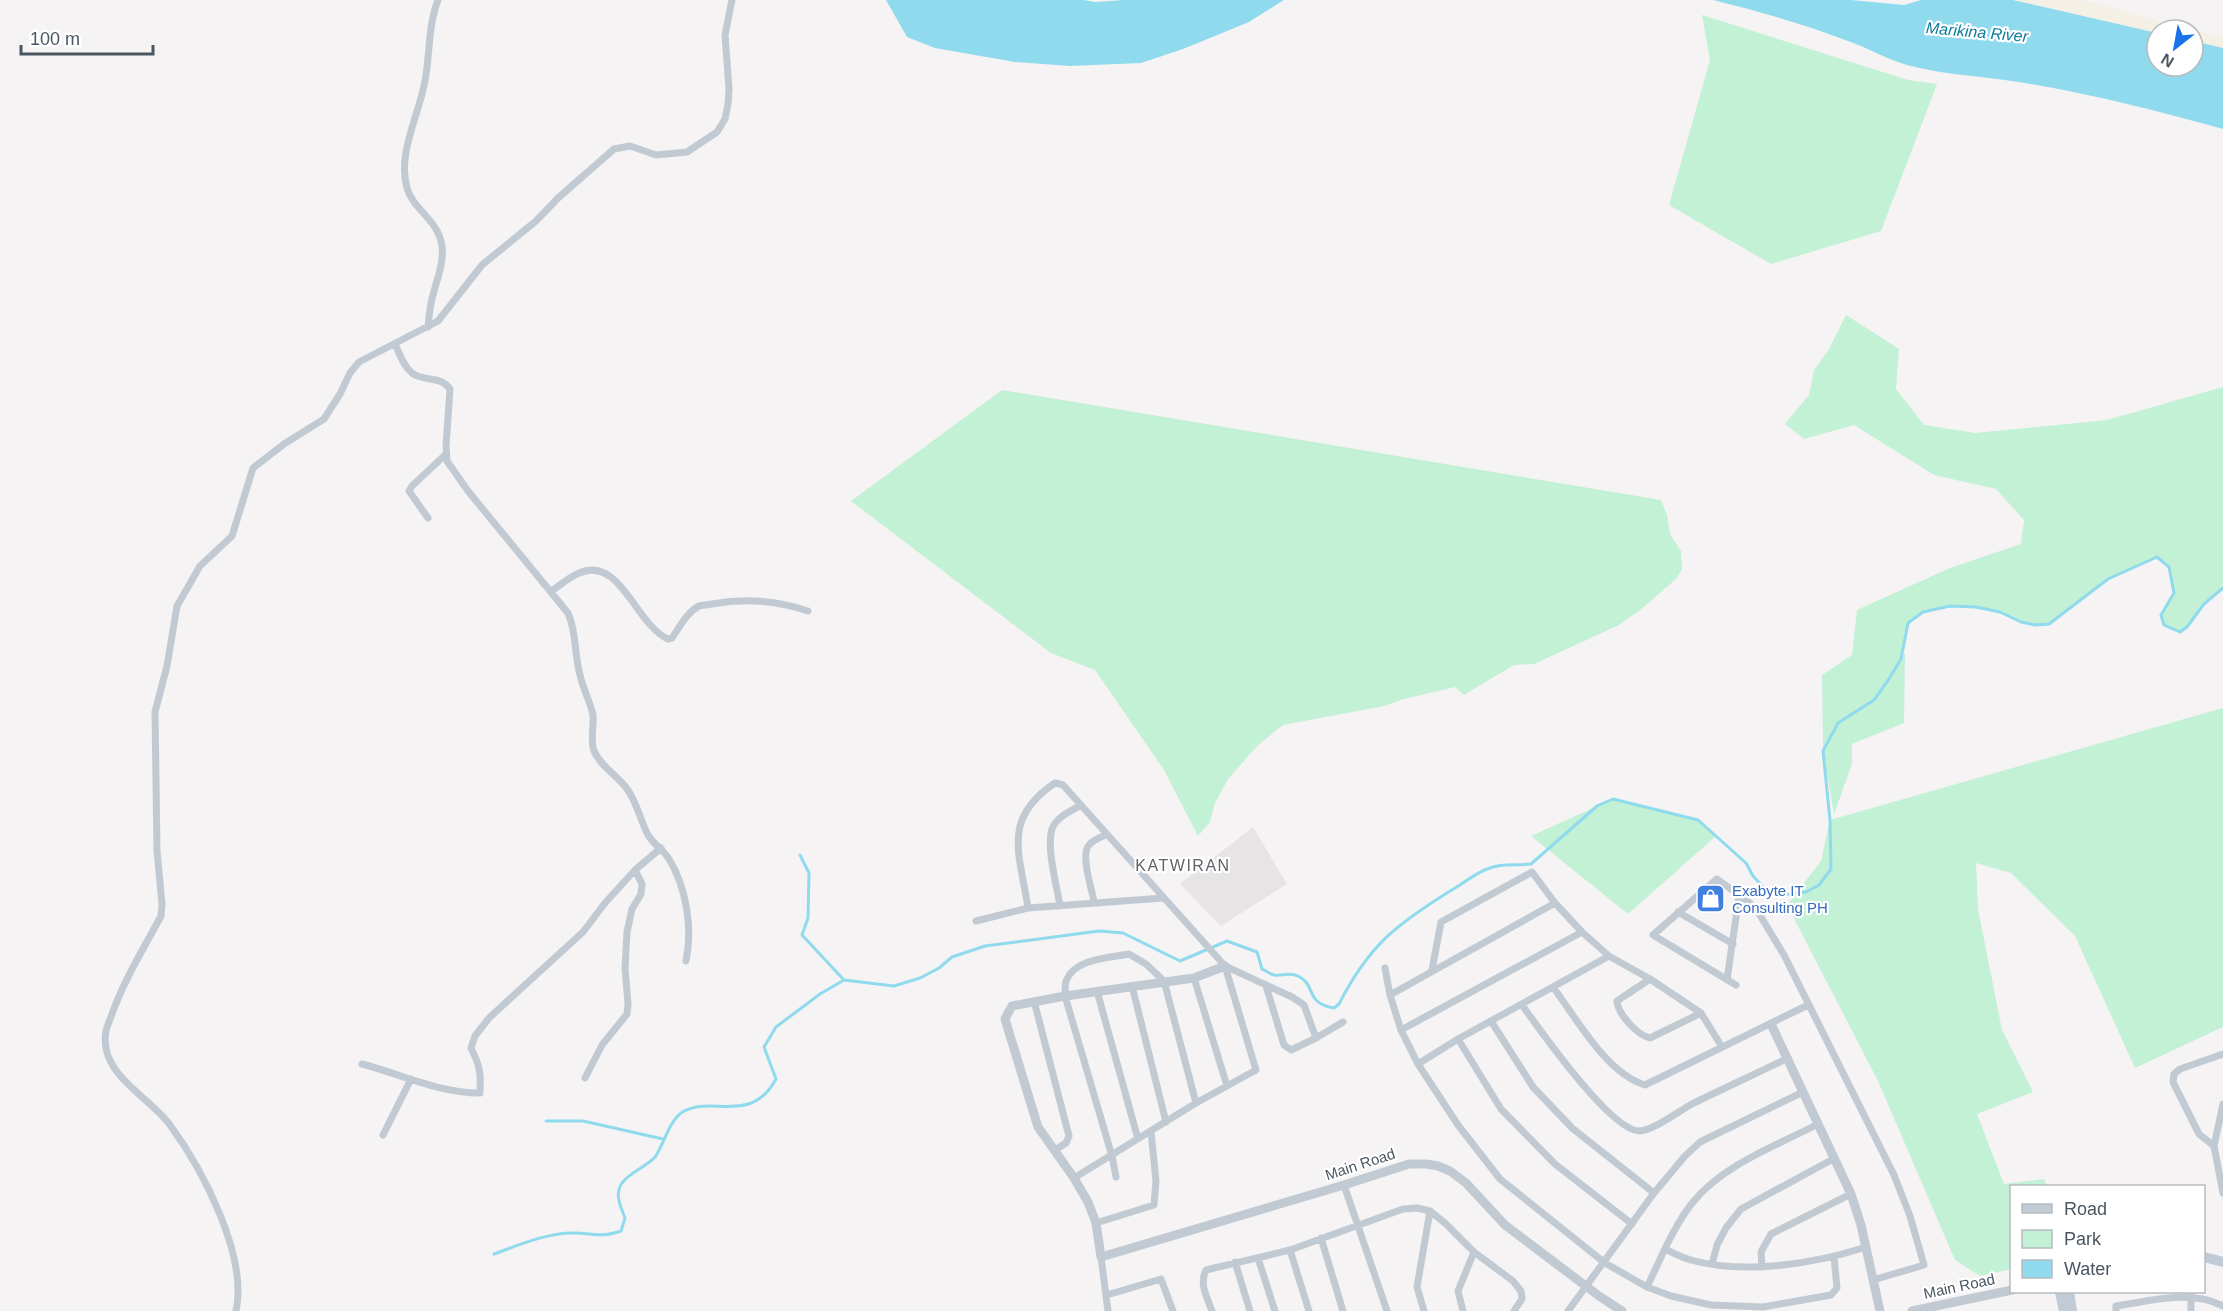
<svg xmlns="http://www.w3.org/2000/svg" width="2223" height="1311" font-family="Helvetica,sans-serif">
<rect width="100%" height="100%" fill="#f5f3f3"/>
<!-- education -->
<path fill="#e6e4e5" d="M 1253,827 L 1287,884 L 1221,926 L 1180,884 Z"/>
<!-- green -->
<path fill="#c3f1d5" d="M 1702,15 L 1908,80 L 1937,84 L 1881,231 L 1771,264 L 1669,205 L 1710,60 Z
M 1846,315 L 1899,349 L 1896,389 L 1924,425 L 1975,433 L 2107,420 L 2223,387 L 2223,588 L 2204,604 L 2187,627 L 2180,632 L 2164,625 L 2161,615 L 2174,592 L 2169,567 L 2157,557 L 2108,579 L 2049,624 L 2035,625 L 2021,622 L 1999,612 L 1976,607 L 1950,606 L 1923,612 L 1908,623 L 1901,658 L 1905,653 L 1904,723 L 1852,744 L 1852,764 L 1834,814 L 1823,751 L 1822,675 L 1852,655 L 1857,610 L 1950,568 L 2021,544 L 2024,520 L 1996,489 L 1934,475 L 1854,425 L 1804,439 L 1785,424 L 1809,395 L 1814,370 L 1829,349 Z
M 1002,390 L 1661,500 L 1667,515 L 1670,534 L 1681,551 L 1682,569 L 1676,579 L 1640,610 L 1619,625 L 1534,664 L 1514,665 L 1464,695 L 1455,687 L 1404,699 L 1384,706 L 1283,725 L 1258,745 L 1228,779 L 1215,803 L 1210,822 L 1198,836 L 1164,770 L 1095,670 L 1051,653 L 851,501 Z
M 2223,708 L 2223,1027 L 2135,1068 L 2075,936 L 2011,873 L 1976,863 L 1978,909 L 2002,1030 L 2033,1092 L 1977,1114 L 2004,1184 L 2044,1179 L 2047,1186 L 2012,1186 L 2011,1269 L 1980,1276 L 1955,1260 L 1878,1081 L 1787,905 L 1821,861 L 1830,820 Z
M 1613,799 L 1698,820 L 1715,837 L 1628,914 L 1531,836 Z"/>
<!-- sand -->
<path fill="#f5f0e5" d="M 2013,0 L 2084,0 L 2223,38 L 2223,48 L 2193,41 L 2193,30 L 2157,30 L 2157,33 Z"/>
<!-- water -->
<path fill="#90daee" d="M 886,0 L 1083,0 L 1096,2 L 1124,0 L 1284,0 L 1249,22 L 1183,49 L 1141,63 L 1070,66 L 1015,62 L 935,48 L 907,37 Z
M 1713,0 L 1851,0 L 1904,5 L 1921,0 L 2013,0 L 2157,33 L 2157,66 L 2193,66 L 2193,41 L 2223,48 L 2223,129 C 2156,110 2088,93 2019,82 C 1982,76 1943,75 1907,65 C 1886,59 1868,48 1848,41 C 1804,24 1758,11 1713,0 Z"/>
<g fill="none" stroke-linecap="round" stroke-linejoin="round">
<!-- stream -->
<path stroke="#90daee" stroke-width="3" d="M 800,855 L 809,873 L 808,918 L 802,935 L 844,980
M 546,1121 L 583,1121 L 663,1139
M 494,1254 C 519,1245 544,1234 570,1233 C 592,1232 598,1239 621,1231 L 625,1218 C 621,1207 614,1195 622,1183 C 630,1172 646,1167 655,1157 C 663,1146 669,1122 681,1113 C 710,1093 750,1127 776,1079 L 764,1047 L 776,1027 L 820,994 L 844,980 L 894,986 L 920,978 L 939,968 L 952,957 L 985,946 L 1099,931 L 1123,933 L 1180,961 L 1227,941 L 1257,952 L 1262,969 C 1265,970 1270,974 1274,975 C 1282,976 1290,972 1298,976 C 1317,985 1304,1003 1334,1008 L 1339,1004 C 1369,945 1396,925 1450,891 C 1463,884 1476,872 1490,868 C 1503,863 1517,866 1531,864 L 1597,806 L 1613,799 L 1698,820 L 1746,863 L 1753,876 L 1766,890 L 1782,895 L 1806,892 L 1819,885 L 1831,869 L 1830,820 L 1823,751 L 1838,723 L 1874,700 L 1887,682 L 1901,659 L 1908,623 L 1923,612 L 1950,606 L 1976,607 L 2000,612 L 2021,622 L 2035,625 L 2049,624 L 2108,579 L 2157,557 L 2169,567 L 2174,593 L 2161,615 L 2164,625 L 2180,632 L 2187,627 L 2204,604 L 2223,588"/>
<!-- minor -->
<path stroke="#c1cad2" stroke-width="7" d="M 428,327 C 429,316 430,305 433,295 C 437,279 444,263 442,246 C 438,219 413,210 407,188 C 397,154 419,115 425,81 C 430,54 428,26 438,0
M 395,344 C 400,354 403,366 412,373 C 423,382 440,375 450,389 L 446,446 L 447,461 L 468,491 L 568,613 C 577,633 574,654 580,675 C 583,689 590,701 593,715 C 594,726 590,740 594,751 C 601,767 617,775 627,789 C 637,802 640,820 648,835 C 653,844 663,849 669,859 C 686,887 693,928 686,961
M 428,518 L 409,491 L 412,486 L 446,454
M 551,591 C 560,586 569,577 579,573 C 620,555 636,625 668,639 L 672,638 C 679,628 687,612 699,606 C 702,605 708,605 712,604 C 746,598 776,600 808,611
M 1094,902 C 1092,889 1080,855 1089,845 C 1093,840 1101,837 1106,835
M 1060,906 C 1057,886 1046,848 1052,829 C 1056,817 1071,811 1081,805
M 1028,908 C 1020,854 1001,819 1055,783 L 1063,785 L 1225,966 L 1292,997 L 1304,1005 L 1316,1038
M 1678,912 L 1733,944
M 976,921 L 1028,908 L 1163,898
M 1385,968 L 1390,995 L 1401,1030 L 1418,1064 L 1458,1125 L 1500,1179 L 1605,1263 L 1647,1287 L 1671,1296 L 1711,1305 L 1763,1307 L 1831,1295 L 1837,1288 L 1834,1257
M 1432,970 L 1441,922 L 1532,872 L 1555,903 L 1582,932 L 1609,956 L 1650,979 L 1701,1013 L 1722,1047
M 1194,978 L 1227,1086
M 1650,979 L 1617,1001 C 1618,1014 1637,1035 1650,1038 L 1701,1013
M 1727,980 L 1739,896
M 1736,985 L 1653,935 L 1717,879 L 1750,903 L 1758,912 L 1784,955 L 1894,1175 L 1910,1216 L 1924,1265 L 1873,1280
M 1132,986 L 1166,1122
M 1266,986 L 1284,1045 L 1291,1050 L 1316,1038 L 1343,1022
M 1553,987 C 1577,1019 1606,1073 1645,1085 L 1808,1005
M 1097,991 L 1138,1139
M 1390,995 L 1555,903
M 1034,1001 L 1069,1136 L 1066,1143 L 1055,1150
M 1522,1005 C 1540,1030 1610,1130 1639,1131 C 1653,1131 1679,1111 1692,1104 C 1724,1088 1756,1074 1788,1058
M 1491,1021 L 1533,1087 L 1572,1128 L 1654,1193
M 1401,1030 L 1582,932
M 1458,1039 L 1501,1109 L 1555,1164 L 1632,1224
M 362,1064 C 400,1074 439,1093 480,1093 C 481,1073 480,1066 471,1048 L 475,1036 L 489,1018 L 583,932 L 605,903 L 635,870 L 661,848
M 1418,1064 L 1458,1039 L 1609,956
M 585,1078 L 602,1045 L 627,1014 L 628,1004 L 625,968 L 627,932 L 632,909 L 641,894 L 642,884 L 635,870
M 2223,1104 L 2214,1146 L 2223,1193
M 383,1135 L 411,1079
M 2214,1146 L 2199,1134 L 2173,1082 L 2174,1074 L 2180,1069 L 2223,1054
M 1116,1177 L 1112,1156 L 1065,996 C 1065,991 1065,985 1066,981 C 1075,958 1109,958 1129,954 L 1146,964 L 1164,981 L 1196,1103
M 1074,1178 L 1196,1103 L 1256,1070 L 1225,966
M 1344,1185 L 1387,1311
M 1096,1223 L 1154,1205 L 1156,1181 L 1151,1132
M 1321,1238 L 1343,1311
M 1665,1249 C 1673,1253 1682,1258 1691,1260 C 1744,1275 1814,1264 1866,1247
M 1290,1250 L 1309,1311
M 1101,1257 L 1108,1311
M 1258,1258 L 1275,1311
M 1235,1262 L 1250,1311
M 1712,1264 L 1717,1245 L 1726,1228 L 1741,1209 L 1835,1158
M 1762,1267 L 1761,1252 L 1771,1234 L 1851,1194
M 1647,1287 C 1661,1258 1673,1227 1693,1202 C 1724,1164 1776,1146 1818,1124
M 1107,1295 L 1161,1279 L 1173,1311
M 236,1311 C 248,1256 203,1170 170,1125 C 149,1096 98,1074 106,1031 C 107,1026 110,1020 112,1014 C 124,980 144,948 161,916 L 162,904 L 157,851 L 155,712 L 167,666 L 177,606 L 200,566 L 232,536 L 253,468 L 284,444 L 324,419 L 340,394 L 350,373 L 359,362 L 438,321 L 482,265 L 536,221 L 558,198 L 614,149 L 630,146 L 656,155 L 687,152 L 717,132 L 725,119 L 728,104 L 729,89 L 725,35 L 732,0
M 1212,1311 C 1207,1297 1199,1284 1206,1270 L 1290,1250 L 1403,1209 L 1417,1208 L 1430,1211 L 1445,1223 L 1474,1252 L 1513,1281 L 1521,1291 L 1522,1299 L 1514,1311
M 1424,1311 L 1417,1287 L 1430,1211
M 1463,1311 L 1458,1291 L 1474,1252
M 1568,1311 L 1654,1193 L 1685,1156 L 1700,1142 L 1803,1092
M 2116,1311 L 2116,1306 C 2150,1301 2191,1289 2223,1306
M 2191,1311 L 2191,1296"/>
<!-- tertiary -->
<path stroke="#c1cad2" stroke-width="9" d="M 1225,966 L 1194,978 L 1065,996 L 1012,1006 L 1005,1019 L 1038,1127 L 1074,1178 L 1088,1202 L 1096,1223 L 1101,1257 L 1344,1185 L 1409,1164 L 1426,1164 L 1438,1166 L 1450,1171 L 1466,1183 L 1505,1225 L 1599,1296 L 1622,1311
M 1771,1024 L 1851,1194 L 1861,1225 L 1880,1311
M 1912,1311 L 2012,1290"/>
<!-- secondary -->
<path stroke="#c1cbd6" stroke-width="10" d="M 2204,1257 L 2223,1262
M 2060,1292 L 2064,1311
M 2069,1292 L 2072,1311"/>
</g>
<!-- icons -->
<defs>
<symbol id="shop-square" viewBox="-11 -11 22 22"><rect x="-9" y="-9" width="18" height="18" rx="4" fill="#3f7fe0" stroke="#fff"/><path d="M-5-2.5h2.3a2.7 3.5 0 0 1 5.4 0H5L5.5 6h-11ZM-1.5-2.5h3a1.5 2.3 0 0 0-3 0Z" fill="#fff"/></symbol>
</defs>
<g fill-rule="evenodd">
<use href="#shop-square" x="1694" y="882" width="33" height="33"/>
</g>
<g text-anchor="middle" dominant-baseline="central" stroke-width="4.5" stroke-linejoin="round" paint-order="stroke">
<!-- shop labels -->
<g font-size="15" fill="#366cbe" stroke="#fff" text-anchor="start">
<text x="1732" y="890">Exabyte IT<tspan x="1732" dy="17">Consulting PH</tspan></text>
</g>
<!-- street labels -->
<g font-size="15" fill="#4a5661" stroke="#fff">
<text transform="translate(1360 1164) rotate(-18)">Main Road</text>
<text transform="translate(1959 1286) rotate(-12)">Main Road</text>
</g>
<!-- water labels -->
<g font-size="16" font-style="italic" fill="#0c7c9b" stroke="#fff">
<text transform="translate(1977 32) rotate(5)">Marikina River</text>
</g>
<!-- neighbourhood labels -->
<g font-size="16" letter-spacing="1.5" fill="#5f6368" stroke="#fff">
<text x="1183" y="865">KATWIRAN</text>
</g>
</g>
<!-- legend -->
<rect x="2010" y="1185" width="195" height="108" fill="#ffffff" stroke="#b7bbc0" stroke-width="1.5"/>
<rect x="2022" y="1204" width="30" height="9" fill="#c1cbd6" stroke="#b7bbc0" stroke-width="1.5"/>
<text x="2064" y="1215" font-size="18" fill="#4a5661">Road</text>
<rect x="2022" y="1230" width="30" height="18" fill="#c3f1d5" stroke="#b7bbc0" stroke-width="1.5"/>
<text x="2064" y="1245" font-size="18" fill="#4a5661">Park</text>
<rect x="2022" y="1260" width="30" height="18" fill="#90daee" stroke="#b7bbc0" stroke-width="1.5"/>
<text x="2064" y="1275" font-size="18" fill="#4a5661">Water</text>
<!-- north arrow -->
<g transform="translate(2175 48) rotate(211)"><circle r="28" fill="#ffffff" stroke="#b7bbc0" stroke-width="1.5"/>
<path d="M0-4.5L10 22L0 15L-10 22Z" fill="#1a73e8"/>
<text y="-9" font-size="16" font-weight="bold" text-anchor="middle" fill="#4a5661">N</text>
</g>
<!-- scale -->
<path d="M21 45v9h132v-9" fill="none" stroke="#4a5661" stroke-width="3"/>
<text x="30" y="45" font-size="18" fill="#4a5661" stroke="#ffffff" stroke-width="4.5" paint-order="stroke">100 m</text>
</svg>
